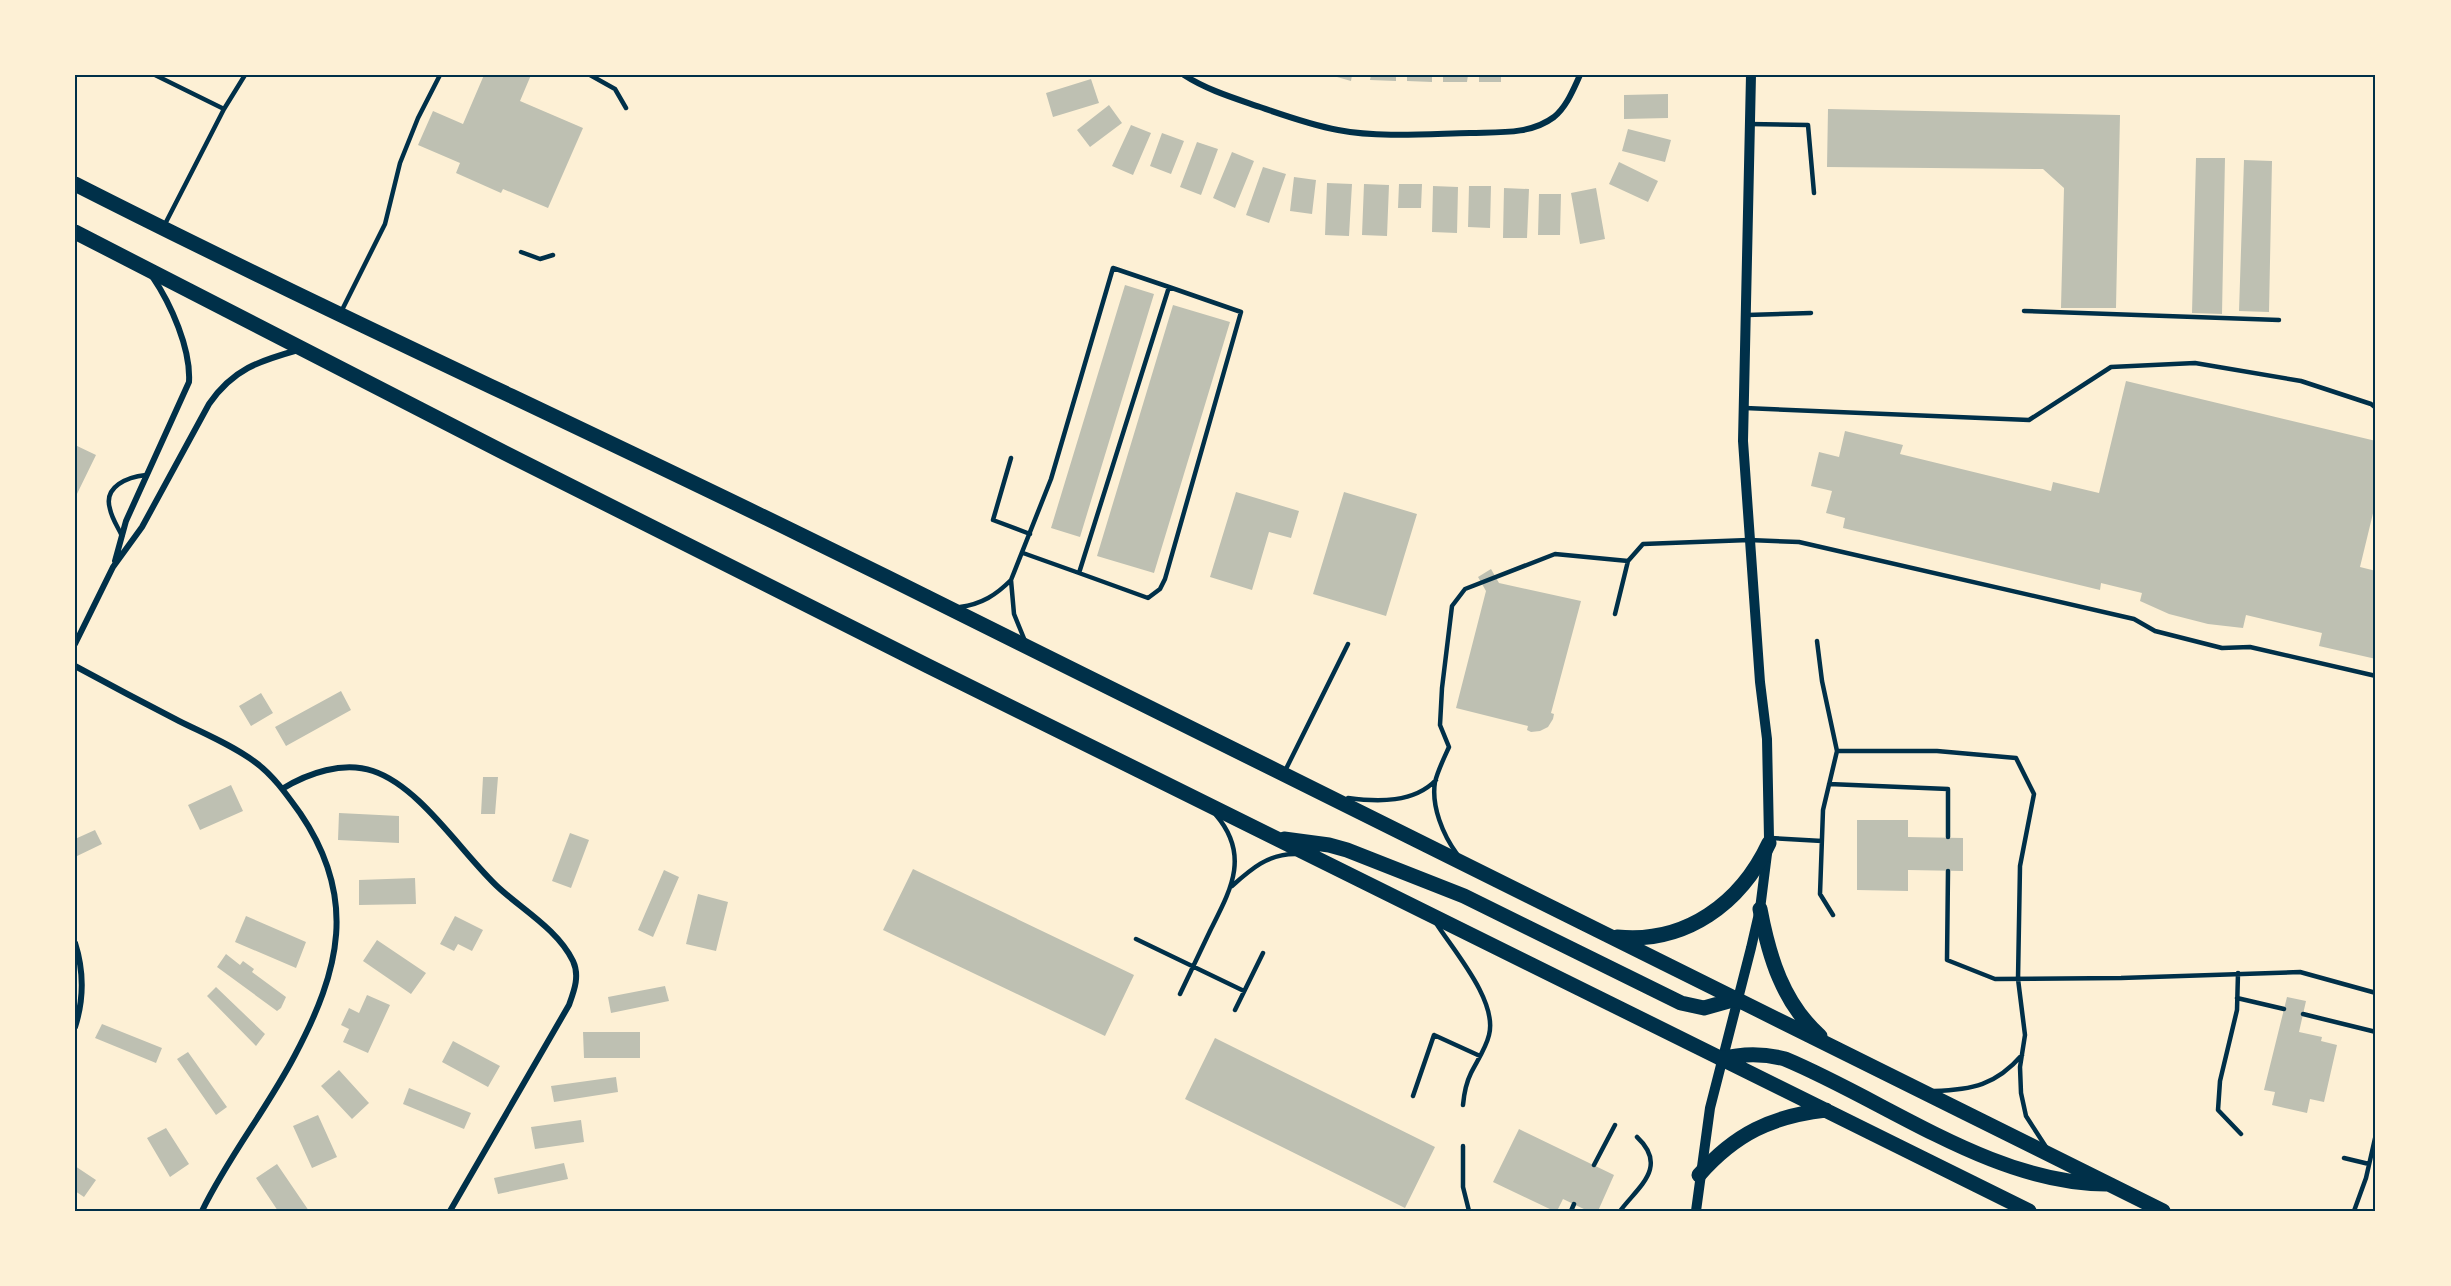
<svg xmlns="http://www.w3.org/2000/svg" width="2451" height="1286" font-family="Cabin,sans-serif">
<rect width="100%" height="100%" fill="#fdf0d5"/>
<!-- building -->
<path fill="#bec0b2" d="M 484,75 L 531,75 L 520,101 L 583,128 L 548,208 L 503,189 L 501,193 L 456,173 L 460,163 L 418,145 L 433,111 L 463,124 Z
M 1330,75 L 1352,75 L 1351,81 Z
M 1371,75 L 1396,75 L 1396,81 L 1370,80 Z
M 1407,75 L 1432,75 L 1432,82 L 1407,81 Z
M 1443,75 L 1468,75 L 1467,82 L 1443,82 Z
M 1479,75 L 1501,75 L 1501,82 L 1479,82 Z
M 1091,79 L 1099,103 L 1053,117 L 1046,93 Z
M 1668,94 L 1668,118 L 1624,119 L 1624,95 Z
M 1109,105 L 1122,123 L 1090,147 L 1077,130 Z
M 1828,109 L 2120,115 L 2116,308 L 2061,308 L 2064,188 L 2043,169 L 1827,167 Z
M 1131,125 L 1151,133 L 1133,175 L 1112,166 Z
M 1628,129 L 1671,140 L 1665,162 L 1622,151 Z
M 1162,133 L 1184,141 L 1171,174 L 1150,166 Z
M 1197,142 L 1218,149 L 1201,195 L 1180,187 Z
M 1232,152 L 1254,161 L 1235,208 L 1213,198 Z
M 2196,158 L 2225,158 L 2222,314 L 2192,313 Z
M 2244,160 L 2272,161 L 2269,312 L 2239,311 Z
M 1619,162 L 1658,181 L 1648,202 L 1609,184 Z
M 1263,167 L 1286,174 L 1269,223 L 1246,215 Z
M 1294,177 L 1316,180 L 1312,214 L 1290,211 Z
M 1327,183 L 1352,184 L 1349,236 L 1325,235 Z
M 1364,184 L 1389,185 L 1387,236 L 1362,235 Z
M 1399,184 L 1422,184 L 1421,208 L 1398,208 Z
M 1433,186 L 1458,187 L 1457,233 L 1432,232 Z
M 1469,186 L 1491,186 L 1490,228 L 1468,227 Z
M 1504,188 L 1529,189 L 1527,238 L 1503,238 Z
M 1596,188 L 1605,239 L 1580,244 L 1571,193 Z
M 1539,194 L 1561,194 L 1560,235 L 1538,235 Z
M 1125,285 L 1154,294 L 1080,537 L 1051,528 Z
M 1173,305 L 1230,322 L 1154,573 L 1097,556 Z
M 2126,381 L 2376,441 L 2376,501 L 2360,567 L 2376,571 L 2376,659 L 2319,646 L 2322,633 L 2246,615 L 2243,628 L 2208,624 L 2169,614 L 2140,601 L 2142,593 L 2101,583 L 2100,590 L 1843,528 L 1845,518 L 1826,513 L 1832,491 L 1811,486 L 1819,452 L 1839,457 L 1845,431 L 1903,445 L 1900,454 L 2051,491 L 2053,482 L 2099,493 Z
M 75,445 L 96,455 L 75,498 Z
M 1236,492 L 1299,511 L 1291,538 L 1269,532 L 1252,590 L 1210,577 Z
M 1344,492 L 1417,514 L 1386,616 L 1313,594 Z
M 1491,569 L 1499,583 L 1581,601 L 1551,713 L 1554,714 L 1553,719 L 1548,727 L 1540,731 L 1531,732 L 1527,730 L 1528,726 L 1456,708 L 1486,591 L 1478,577 Z
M 341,691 L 351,710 L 286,746 L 275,727 Z
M 261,693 L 273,713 L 251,726 L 239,706 Z
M 483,777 L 498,777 L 495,814 L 481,814 Z
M 231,785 L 243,811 L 200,830 L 188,805 Z
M 339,813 L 399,816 L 399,843 L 338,840 Z
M 1857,820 L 1908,820 L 1908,837 L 1963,838 L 1963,871 L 1908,870 L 1908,891 L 1857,890 Z
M 95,830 L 102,844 L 75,857 L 75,839 Z
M 570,833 L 589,840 L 571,888 L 552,881 Z
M 913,869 L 1134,975 L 1105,1036 L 883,930 Z
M 664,870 L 679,877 L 653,937 L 638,930 Z
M 415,878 L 416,904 L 359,905 L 359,880 Z
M 698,894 L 728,902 L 716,951 L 686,944 Z
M 246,916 L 306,942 L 296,968 L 235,942 Z
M 455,916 L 483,930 L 472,951 L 458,944 L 454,951 L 440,944 Z
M 377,940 L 426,973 L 411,994 L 363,961 Z
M 226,954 L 240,965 L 243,961 L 254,969 L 252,972 L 286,997 L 281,1008 L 277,1011 L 217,967 Z
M 665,986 L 669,1001 L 611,1013 L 608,997 Z
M 216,987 L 265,1034 L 256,1046 L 207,996 Z
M 367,995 L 390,1005 L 368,1053 L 343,1042 L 349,1029 L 341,1025 L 349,1008 L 359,1013 Z
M 2287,997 L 2306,1001 L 2299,1032 L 2322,1037 L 2321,1041 L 2337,1045 L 2324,1102 L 2310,1099 L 2307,1113 L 2272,1105 L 2275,1092 L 2264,1090 Z
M 102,1024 L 162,1048 L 156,1063 L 95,1038 Z
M 583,1032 L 640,1032 L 640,1058 L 584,1058 Z
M 1215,1038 L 1435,1147 L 1405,1208 L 1185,1099 Z
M 453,1041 L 500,1066 L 488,1087 L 442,1062 Z
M 188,1052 L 227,1107 L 216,1115 L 177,1059 Z
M 339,1070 L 369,1103 L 352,1119 L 321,1086 Z
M 616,1077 L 618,1092 L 554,1102 L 551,1086 Z
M 409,1088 L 471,1113 L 464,1129 L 403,1104 Z
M 318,1115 L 337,1157 L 312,1168 L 293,1126 Z
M 581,1120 L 584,1142 L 535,1149 L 531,1127 Z
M 166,1128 L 189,1164 L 170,1177 L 147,1138 Z
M 1519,1129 L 1614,1175 L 1598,1211 L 1588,1211 L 1563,1199 L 1557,1211 L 1554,1211 L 1493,1182 Z
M 564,1163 L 568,1179 L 498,1194 L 494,1178 Z
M 277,1164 L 309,1211 L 278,1211 L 256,1178 Z
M 75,1166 L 96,1180 L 84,1197 L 75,1191 Z"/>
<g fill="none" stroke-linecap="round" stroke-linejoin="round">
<!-- service -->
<path stroke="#003049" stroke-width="4.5" d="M 155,75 L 224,109
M 590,75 L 615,89 L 626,108
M 1749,124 L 1808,125 L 1814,193
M 164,226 L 224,109 L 245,75
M 521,252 L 540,259 L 553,255
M 2024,311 L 2279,320
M 341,312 L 385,224 L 400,163 L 418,118 L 440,75
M 1747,315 L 1811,313
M 1745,408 L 2029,420 L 2111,367 L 2195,363 L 2301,381 L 2371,404 L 2376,408
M 1011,458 L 993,520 L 1030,534
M 122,536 C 118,527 112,519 110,509 C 103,486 128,477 146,475
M 1023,553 L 1079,573 L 1169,287 L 1113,268 L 1051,479 L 1011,580 L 1014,614 L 1025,641
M 1079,573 L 1148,598 L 1160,589 L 1165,579 L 1241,312 L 1169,287
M 960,607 C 982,604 996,595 1011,580
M 1615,614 L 1628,561 L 1643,544 L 1749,540 L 1799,542 L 2134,619 L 2155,631 L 2222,648 L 2250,647 L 2376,676
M 1817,641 L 1822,681 L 1837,751 L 1823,810 L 1820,894 L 1833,915
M 1837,751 L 1937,751 L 2016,758 L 2034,794 L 2020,866 L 2018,979 L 2025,1035 L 2020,1067 L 2021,1093 L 2026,1116 L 2046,1147
M 1285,771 L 1348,644
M 1829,784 L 1948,789 L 1948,837
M 1348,798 C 1378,802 1414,803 1436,780
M 1771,838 L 1822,841
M 1457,854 C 1443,835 1431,806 1435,782 C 1438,770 1444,758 1449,747 L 1440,725 L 1442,688 L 1452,606 L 1465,589 L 1555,554 L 1628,561
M 1948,871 L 1947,960 L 1995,979 L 2121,978 L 2300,972 L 2376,993
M 1232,886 C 1251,869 1268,854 1295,854
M 1436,923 C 1453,950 1498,1001 1489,1035 C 1486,1048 1477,1061 1471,1073 C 1466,1083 1464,1094 1463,1105
M 1136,939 L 1244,991
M 2238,973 L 2237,1010 L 2220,1081 L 2218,1110 L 2241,1134
M 1180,994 C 1190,973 1200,952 1210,931 C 1230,891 1251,856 1216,815
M 2237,998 L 2284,1009
M 1235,1010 L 1263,953
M 2303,1014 L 2376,1032
M 1934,1091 C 1972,1090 1996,1085 2022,1055
M 1413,1096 L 1434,1035 L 1480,1056
M 1463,1146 L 1463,1187 L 1469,1211
M 2344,1158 L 2369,1164
M 1594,1165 L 1615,1125
M 1571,1211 L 1574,1204
M 1620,1211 C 1638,1187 1669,1167 1637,1137
M 2354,1211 L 2366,1178 L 2376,1134"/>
<!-- minor -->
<path stroke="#003049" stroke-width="6" d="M 1184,75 C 1207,90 1234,98 1260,107 C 1286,116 1311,125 1338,130 C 1381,138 1427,134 1470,133 C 1498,132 1530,135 1554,117 C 1567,106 1573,90 1580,75
M 115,561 L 126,521 L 189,382 C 191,349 171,304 152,276
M 75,644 L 113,567 L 142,527 L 209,404 C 233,369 259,361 298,350
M 75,666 C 110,685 144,703 179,721 C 205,734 232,745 255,762 C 273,775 287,795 300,813 C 358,898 340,970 295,1055 C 267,1109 228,1157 202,1211
M 282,789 C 308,773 343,761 373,771 C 421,787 462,854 499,888 C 523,910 558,930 573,961 C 580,976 574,991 569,1005 L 450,1211
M 75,943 C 84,971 84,999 75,1027"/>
<!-- tertiary -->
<path stroke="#003049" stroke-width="10" d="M 1696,1211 L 1710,1108 L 1751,948 L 1760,909 L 1769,838 L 1767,739 L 1760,682 L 1743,441 L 1751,75"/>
<!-- primary -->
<path stroke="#003049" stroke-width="15" d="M 75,184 C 315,306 560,417 801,535 C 1256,758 1709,985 2163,1211
M 75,232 L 505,453 L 928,666 L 2029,1211
M 1284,839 L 1329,845 L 1347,850 L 1464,896 L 1681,1003 L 1704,1008 L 1736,999
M 1760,909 C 1769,957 1783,1003 1820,1036
M 1617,937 C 1686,944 1741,903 1769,843
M 1721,1059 C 1743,1053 1763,1053 1785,1059 C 1886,1101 1994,1184 2106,1184
M 1699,1175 C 1735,1134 1772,1116 1826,1110"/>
</g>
<!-- border -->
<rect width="2451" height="1286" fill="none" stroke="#fdf0d5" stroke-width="153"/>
<rect x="76" y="76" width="2298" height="1134" fill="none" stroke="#003049" stroke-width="2"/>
</svg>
